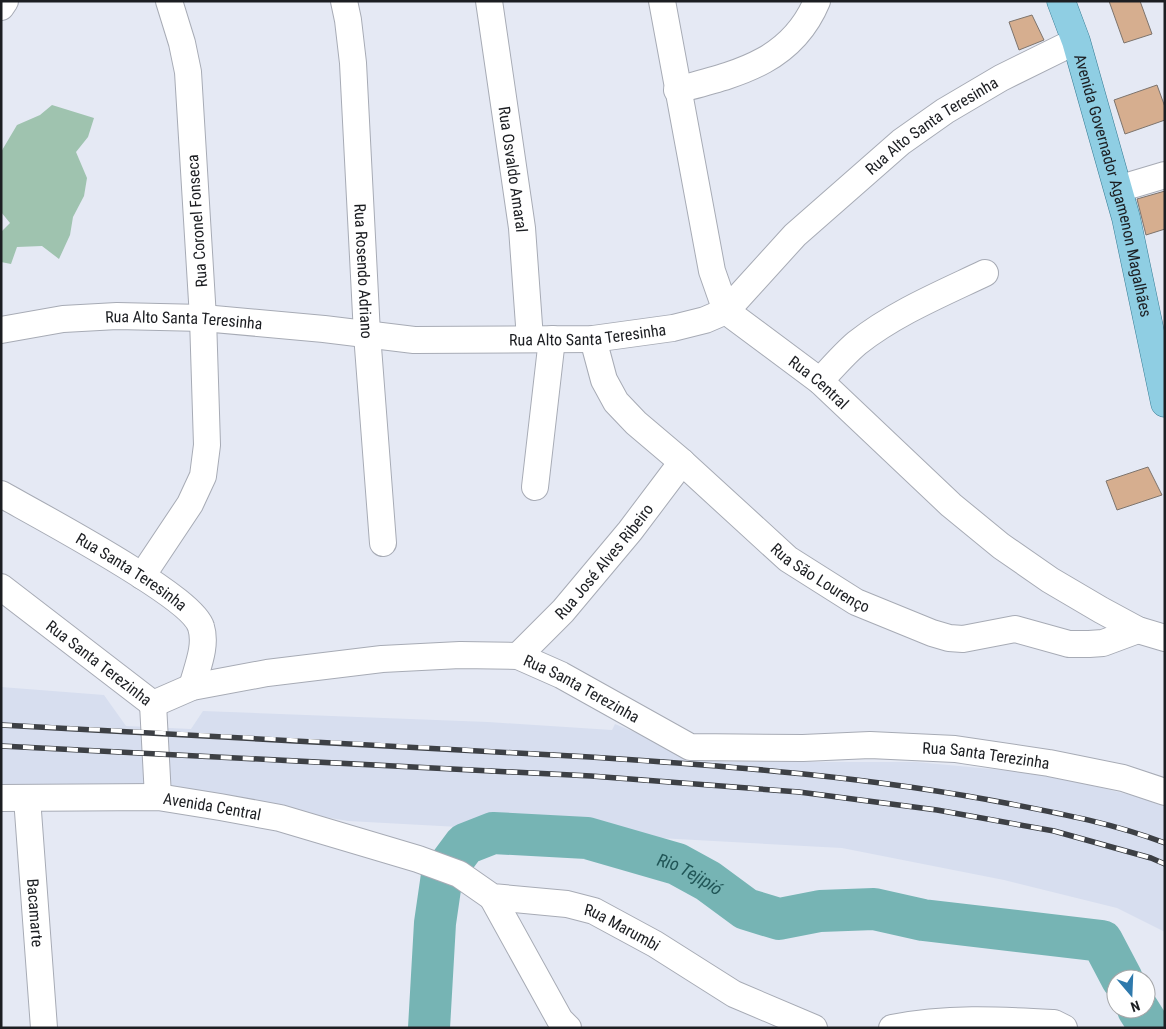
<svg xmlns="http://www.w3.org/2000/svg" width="1166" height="1029" font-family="'Roboto Condensed',sans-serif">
<rect width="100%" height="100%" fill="#e5e9f4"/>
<!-- built -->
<path fill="#d7deef" d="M 1,687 L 104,695 L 126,726 L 191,729 L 203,711 L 488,722 L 612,730 L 615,724 L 692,756 L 726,762 L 916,762 L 1045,774 L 1139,797 L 1165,807 L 1165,932 L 1117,908 L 1004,880 L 842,848 L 348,821 L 179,792 L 1,790 Z"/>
<!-- green -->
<path fill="#9fc3af" d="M 52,105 L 94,118 L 88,137 L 76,152 L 87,178 L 84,196 L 73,217 L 70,235 L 59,259 L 42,246 L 17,247 L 11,264 L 1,262 L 1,232 L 10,223 L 1,212 L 1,152 L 17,125 L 40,115 Z"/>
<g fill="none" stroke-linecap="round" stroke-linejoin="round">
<!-- river -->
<g stroke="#76b4b4" stroke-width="42">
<path d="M 1138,1009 L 1150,1028"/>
<path id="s1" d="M 429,1028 L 435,923 L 442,875 L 465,844 L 493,833 L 587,838 L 677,864 L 708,881 L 746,909 L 779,919 L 820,911 L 874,909 L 923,920 L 1102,941 L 1122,979"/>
</g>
</g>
<!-- building -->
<path fill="#d6ae8f" stroke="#7d746d" d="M 1109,1 L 1140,1 L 1152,34 L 1124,43 Z
M 1032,15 L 1044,40 L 1019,50 L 1009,22 Z
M 1157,85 L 1165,107 L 1165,120 L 1125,134 L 1114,100 Z
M 1165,191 L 1165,229 L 1146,235 L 1137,199 Z
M 1148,467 L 1162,495 L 1117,510 L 1106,481 Z"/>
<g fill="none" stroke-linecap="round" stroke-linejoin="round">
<defs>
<g id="minor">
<path id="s2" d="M 344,1 L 348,20 L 353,63 L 367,334 L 383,543"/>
<path id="s3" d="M 489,1 L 522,228 L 530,339"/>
<path id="s4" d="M 662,1 L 712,271 L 726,311 L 820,381 L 951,505 L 1001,546 L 1050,580 L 1101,610 L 1138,630 L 1165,638"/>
<path d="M 1,7 L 5,1"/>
<path d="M 677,90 C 736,74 791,63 817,1"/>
<path d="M 1118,189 L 1165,175"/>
<path id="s5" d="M 1,330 L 63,319 L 117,316 L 203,318 L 324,329 L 414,340 L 593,339 L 673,328 L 705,320 L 726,311 L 795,235 L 901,142 L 945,111 L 1001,78 L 1076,41"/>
<path id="s6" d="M 593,339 L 604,380 L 616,402 L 636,423 L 682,462 L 788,559 L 856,602 L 932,633 L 949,638 L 963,639 L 1015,629 L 1069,644 L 1089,644 L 1103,643 L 1138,630"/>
<path d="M 820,381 C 832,368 844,354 857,343 C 895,313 941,294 985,273"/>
<path d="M 535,487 L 552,339"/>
<path id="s7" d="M 1,494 C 36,514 192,596 201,627 C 207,646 197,668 192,687"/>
<path d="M 142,576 L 190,504 L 203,476 L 207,445 L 203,318 L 188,72 L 182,43 L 169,1"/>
<path id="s8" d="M 1,587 L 153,704 L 192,687 L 267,673 L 382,659 L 460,655 L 518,656 L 561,675 L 690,747 L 803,748 L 870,745 L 955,749 L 1049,763 L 1123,778 L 1165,792"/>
<path id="s9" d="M 518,656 L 563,611 L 630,531 L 682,462"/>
<path d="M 153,704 L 158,797"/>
<path id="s10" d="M 1,798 L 158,797 L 220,807 L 280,818 L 418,859 L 459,874 L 492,897 L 567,904 L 594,911 L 655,944 L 734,994 L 814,1028"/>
<path id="s11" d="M 27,798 L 44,1028"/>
<path d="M 492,897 L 560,1020 L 568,1028"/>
<path d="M 892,1028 C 947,1017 999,1020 1054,1023 L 1064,1028"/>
</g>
<g id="major">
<path id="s12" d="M 1061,1 L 1076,41 L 1126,218 L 1165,403"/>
</g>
</defs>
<!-- minor casing -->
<use href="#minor" stroke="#a7abb5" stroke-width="28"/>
<!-- major casing -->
<use href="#major" stroke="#377c94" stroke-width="29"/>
<!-- minor -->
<use href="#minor" stroke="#fff" stroke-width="26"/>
<!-- major -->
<use href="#major" stroke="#8fcee3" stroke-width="28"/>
<defs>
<path id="rail" d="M 1,725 C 197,734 393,746 590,757 C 731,766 872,777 1011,804 C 1063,814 1115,824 1165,843
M 1,746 L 591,776 L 799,792 L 937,810 L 1054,831 L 1151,858 L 1165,864"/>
</defs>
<!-- rail casing -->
<use href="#rail" stroke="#3d4045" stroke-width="5.5"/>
<!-- rail -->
<use href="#rail" stroke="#fff" stroke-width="4" stroke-dasharray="11" stroke-linecap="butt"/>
</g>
<g text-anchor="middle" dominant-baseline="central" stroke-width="4" stroke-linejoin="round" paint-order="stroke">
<!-- street labels -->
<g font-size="16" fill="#1c1e22" stroke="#fff">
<text stroke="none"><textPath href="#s5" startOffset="1009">Rua Alto Santa Teresinha</textPath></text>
<text stroke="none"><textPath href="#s3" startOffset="170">Rua Osvaldo Amaral</textPath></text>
<text stroke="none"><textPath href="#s12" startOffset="192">Avenida Governador Agamenon Magalhães</textPath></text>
<text transform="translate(197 221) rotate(-94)">Rua Coronel Fonseca</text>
<text stroke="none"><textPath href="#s2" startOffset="271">Rua Rosendo Adriano</textPath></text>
<text stroke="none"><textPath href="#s5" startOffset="184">Rua Alto Santa Teresinha</textPath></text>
<text stroke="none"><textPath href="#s5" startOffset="589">Rua Alto Santa Teresinha</textPath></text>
<text stroke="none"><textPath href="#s4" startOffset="434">Rua Central</textPath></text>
<text stroke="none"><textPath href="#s9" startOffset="128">Rua José Alves Ribeiro</textPath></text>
<text stroke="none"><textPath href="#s7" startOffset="152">Rua Santa Teresinha</textPath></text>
<text stroke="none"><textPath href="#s6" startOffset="338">Rua São Lourenço</textPath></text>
<text stroke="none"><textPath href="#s8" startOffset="124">Rua Santa Terezinha</textPath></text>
<text stroke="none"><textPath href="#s8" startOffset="634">Rua Santa Terezinha</textPath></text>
<text stroke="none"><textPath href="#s8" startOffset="1054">Rua Santa Terezinha</textPath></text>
<text stroke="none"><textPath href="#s10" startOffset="212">Avenida Central</textPath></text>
<text stroke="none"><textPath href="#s11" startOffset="115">Bacamarte</textPath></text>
<text stroke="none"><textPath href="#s10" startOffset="644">Rua Marumbi</textPath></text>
</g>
<!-- water labels -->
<g font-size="18" font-style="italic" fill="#215657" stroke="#fff">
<text stroke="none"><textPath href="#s1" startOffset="426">Rio Tejipió</textPath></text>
</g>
</g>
<!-- border -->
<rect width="1166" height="1029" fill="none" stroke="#1c1e22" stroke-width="5"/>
<!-- north arrow -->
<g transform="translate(1131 994) rotate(161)"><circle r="24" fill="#ffffff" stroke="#a4a5a7"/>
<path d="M0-4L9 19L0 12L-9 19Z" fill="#2e79ac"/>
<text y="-8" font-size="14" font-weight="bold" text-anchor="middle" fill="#1c1e22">N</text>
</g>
</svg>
